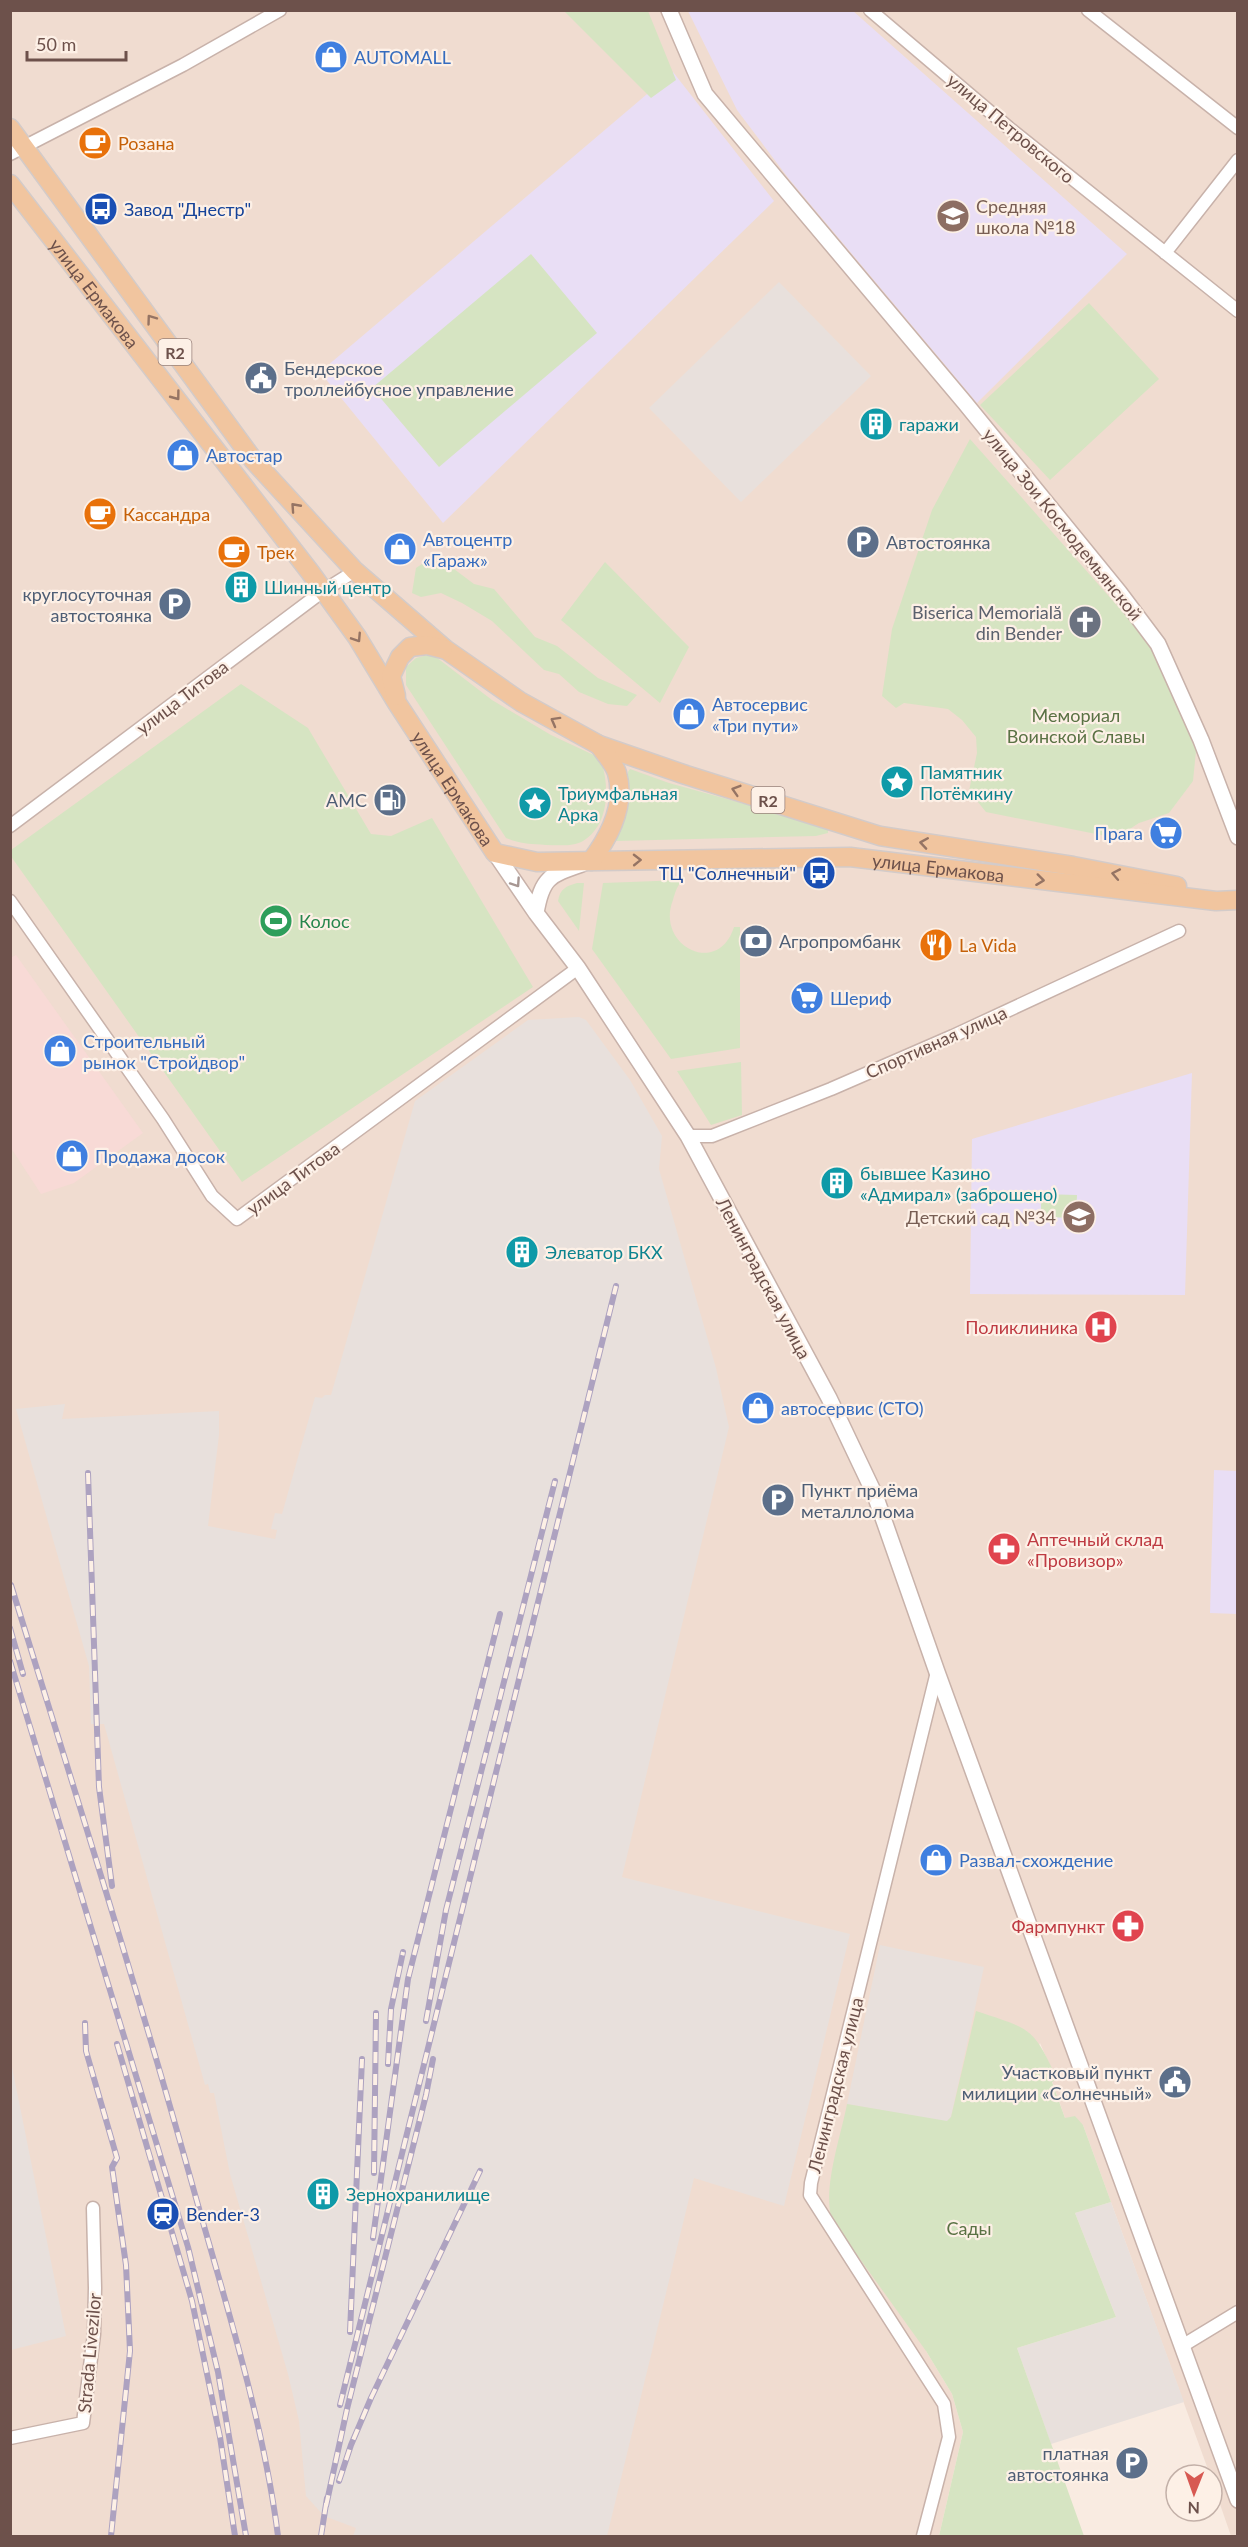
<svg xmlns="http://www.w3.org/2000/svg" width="1248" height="2547" font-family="Lato,sans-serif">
<rect width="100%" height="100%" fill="#f9ebe1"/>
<!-- residential -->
<path fill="#f0dcd0" d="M 11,11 L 1237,11 L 1237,2536 L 1231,2536 L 1212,2481 L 1212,2475 L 1210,2475 L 1083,2125 L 1065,2118 L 1052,2081 L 1056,2080 L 1040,2043 L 926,2351 L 952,2394 L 963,2432 L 939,2536 L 11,2536 Z"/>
<!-- commercial -->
<path fill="#f8dad6" d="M 16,955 L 143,1133 L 74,1183 L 41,1194 L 11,1148 L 10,958 Z"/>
<!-- industrial -->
<path fill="#e8e0dc" d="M 779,282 L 871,376 L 741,502 L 649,408 Z
M 579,1017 L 586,1020 L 630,1080 L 662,1136 L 659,1169 L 716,1368 L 729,1427 L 622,1877 L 850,1934 L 784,2206 L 694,2178 L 607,2536 L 353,2536 L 356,2528 L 324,2516 L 306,2496 L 299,2421 L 288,2374 L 230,2174 L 214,2093 L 210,2093 L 208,2084 L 205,2085 L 104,1724 L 91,1724 L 89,1666 L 16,1409 L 65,1404 L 62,1419 L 219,1411 L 219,1435 L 208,1526 L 275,1539 L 277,1530 L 271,1529 L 275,1513 L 282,1514 L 315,1397 L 322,1398 L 325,1395 L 331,1395 L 415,1101 L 528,1020 Z
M 880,1945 L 984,1967 L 951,2117 L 947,2122 L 847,2104 Z
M 10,2057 L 66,2336 L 11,2350 L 10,2350 Z
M 1111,2202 L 1184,2402 L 1051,2444 L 1017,2348 L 1116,2317 L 1075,2213 Z"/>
<!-- education -->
<path fill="#e9def5" d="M 688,11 L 853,11 L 1127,254 L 977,403 L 789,179 L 737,110 Z
M 673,72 L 774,201 L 443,523 L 320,372 Z
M 1192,1073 L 1185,1295 L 970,1294 L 972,1139 Z
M 1214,1470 L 1237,1471 L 1237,1614 L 1210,1613 Z"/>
<!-- green -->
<path fill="#d6e4c2" d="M 564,11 L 648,11 L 676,80 L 651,98 Z
M 531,254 L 597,333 L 439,467 L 372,388 Z
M 1089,303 L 1159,379 L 1050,480 L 980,405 Z
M 970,439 L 1151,644 L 1196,751 L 1193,781 L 1169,813 L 1139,823 L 1116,838 L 986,812 L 969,791 L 977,753 L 976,737 L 962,720 L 948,709 L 904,703 L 896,708 L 882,696 L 892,629 L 932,510 Z
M 425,562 L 437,562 L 450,566 L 474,584 L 494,589 L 535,637 L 557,646 L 598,678 L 637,695 L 627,706 L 608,704 L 579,692 L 559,674 L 544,670 L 492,621 L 462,603 L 441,593 L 421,597 L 412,593 L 416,568 Z
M 605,562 L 689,647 L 660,703 L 561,620 Z
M 432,654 L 492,700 L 551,735 L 600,758 C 610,784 610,825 583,841 C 572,847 558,845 546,845 C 531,844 520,844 506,838 L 406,685 L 406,667 L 416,658 Z
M 241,684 L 308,728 L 371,834 L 391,836 L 432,818 L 533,987 L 242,1182 L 10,855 L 11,850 Z
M 630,769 L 669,783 L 817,824 L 828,829 L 828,833 L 816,836 L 616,841 L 614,838 L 627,813 L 628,772 Z
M 683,880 C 677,885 675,893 673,900 C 655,945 718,978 734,927 L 740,927 L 740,1048 L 671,1059 L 592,949 L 603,883 Z
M 577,883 L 584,883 L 579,931 L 558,901 C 560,889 566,886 577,883 Z
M 741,1062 L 742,1115 L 711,1125 L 677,1071 Z
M 1041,1194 L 1077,1195 L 1076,1218 L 1041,1217 Z
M 976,2011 C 1030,2029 1033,2026 1057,2079 L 1052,2082 L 1065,2118 L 1075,2116 L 1083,2125 L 1111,2202 L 1075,2213 L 1116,2317 L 1017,2348 L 1084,2536 L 939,2536 L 963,2432 L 952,2394 L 926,2351 L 832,2220 C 822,2189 841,2136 847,2104 L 947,2121 L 951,2117 Z"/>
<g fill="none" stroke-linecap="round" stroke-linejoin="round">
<defs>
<path id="minor" d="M 870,10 L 1009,128 L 1238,311
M 1088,10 L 1238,128
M 10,154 L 183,65 L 280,10
M 1165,253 L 1238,160
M 10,826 L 323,591 L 355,571
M 10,901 L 163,1119 L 212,1196 L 237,1219 L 578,968
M 688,1136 L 712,1136 L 831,1089 L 953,1036 L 1179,931
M 1182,2346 L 1238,2312
M 10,2438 L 83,2423 L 94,2334 L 95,2288 L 93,2208
M 923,2536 L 949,2437 L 944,2404 L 810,2195 L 811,2183 L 937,1672"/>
<path id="tertiary" d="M 669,10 L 705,94 L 965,403 L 1119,592 L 1158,644 L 1201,740 L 1238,837
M 495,853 L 536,913 L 578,968 L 688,1136 L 829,1398 L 875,1495 L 937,1672 L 1238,2500
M 536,913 C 542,877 550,875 582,864"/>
<g id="primary">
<path d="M 10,128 L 254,461 L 355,571 L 445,649 L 521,702 L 599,745 L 686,775 L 880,836 L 1073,866 L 1177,886"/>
<path id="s1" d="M 10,184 L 310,572 L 357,637 L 397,703 L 495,853 L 537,862 L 850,857 L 1216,901 L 1238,900"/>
<path d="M 396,696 L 391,676 L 400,657 L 410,647 L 427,645 L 443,649"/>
<path d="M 591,861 C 610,836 626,805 617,773 C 614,763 604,753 599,745"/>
</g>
</defs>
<!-- minor casing -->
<use href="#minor" stroke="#c8b2aa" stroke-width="15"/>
<!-- tertiary casing -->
<use href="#tertiary" stroke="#c8b2aa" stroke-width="18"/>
<!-- primary casing -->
<use href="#primary" stroke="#d3cbc9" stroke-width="21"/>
<!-- minor -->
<use href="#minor" stroke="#fff" stroke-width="12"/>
<!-- tertiary -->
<use href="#tertiary" stroke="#fff" stroke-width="15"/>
<!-- primary -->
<use href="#primary" stroke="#f1c59f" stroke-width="18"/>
<defs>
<path id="rail" d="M 88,1473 L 99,1787 L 112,1886
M 11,1585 C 74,1789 139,1993 196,2198 C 227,2307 264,2425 278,2536
M 10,1628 L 23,1674
M 10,1661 L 188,2247 L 218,2372 L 246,2536
M 426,2021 L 446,1910 L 555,1481
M 85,2023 L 86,2051 L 117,2158 L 112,2167 L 126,2265 L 130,2351 L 111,2536
M 117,2044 L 192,2301 L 220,2437 L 235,2536
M 388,2064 L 391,2009 L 403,1952
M 374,2173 L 376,2013
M 373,2238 L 408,1979 L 500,1614
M 350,2332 L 362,2059
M 340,2405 L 616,1286
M 339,2481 L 351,2445 L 371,2398 L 480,2171
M 326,2506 L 347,2409 L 426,2095 L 433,2059
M 321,2536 L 327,2498"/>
</defs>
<!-- rail casing -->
<use href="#rail" stroke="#ada2c0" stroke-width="6"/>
<!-- rail -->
<use href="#rail" stroke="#fdf0e6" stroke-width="4" stroke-dasharray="11" stroke-linecap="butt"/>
</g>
<!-- one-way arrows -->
<defs><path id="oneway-chevron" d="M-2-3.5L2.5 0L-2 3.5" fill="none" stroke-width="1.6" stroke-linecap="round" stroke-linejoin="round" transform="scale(1.5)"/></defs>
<g stroke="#957464">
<use href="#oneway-chevron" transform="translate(151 319) rotate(-126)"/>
<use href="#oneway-chevron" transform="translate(176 396) rotate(53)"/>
<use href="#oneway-chevron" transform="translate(295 507) rotate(-132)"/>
<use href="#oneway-chevron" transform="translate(357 638) rotate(57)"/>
<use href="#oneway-chevron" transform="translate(555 721) rotate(-151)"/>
<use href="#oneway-chevron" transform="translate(736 790) rotate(-163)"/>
<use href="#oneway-chevron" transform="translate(924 843) rotate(-171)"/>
<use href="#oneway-chevron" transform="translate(637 860) rotate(-1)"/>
<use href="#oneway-chevron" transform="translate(1116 874) rotate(-169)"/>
<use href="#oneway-chevron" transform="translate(1040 880) rotate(7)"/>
</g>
<use stroke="#a79793" href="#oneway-chevron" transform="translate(516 883) rotate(56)"/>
<!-- icons -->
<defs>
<symbol id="shop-disc" viewBox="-11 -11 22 22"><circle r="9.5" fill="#3f7fe0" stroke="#fdf0e6"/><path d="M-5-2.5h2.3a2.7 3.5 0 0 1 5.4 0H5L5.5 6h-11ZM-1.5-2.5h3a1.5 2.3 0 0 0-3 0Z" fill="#fff"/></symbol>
<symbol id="cafe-disc" viewBox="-11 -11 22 22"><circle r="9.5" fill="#e8710a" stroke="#fdf0e6"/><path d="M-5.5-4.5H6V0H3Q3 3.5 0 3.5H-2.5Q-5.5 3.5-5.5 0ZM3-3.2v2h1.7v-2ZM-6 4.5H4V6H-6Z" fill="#fff"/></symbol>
<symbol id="bus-disc" viewBox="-11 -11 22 22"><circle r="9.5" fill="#1a4fb4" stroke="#fdf0e6"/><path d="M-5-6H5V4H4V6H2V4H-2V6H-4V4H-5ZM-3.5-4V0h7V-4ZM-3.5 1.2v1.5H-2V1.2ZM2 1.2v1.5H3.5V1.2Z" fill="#fff"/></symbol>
<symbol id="school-disc" viewBox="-11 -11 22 22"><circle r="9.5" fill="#8d6e63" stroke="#fdf0e6"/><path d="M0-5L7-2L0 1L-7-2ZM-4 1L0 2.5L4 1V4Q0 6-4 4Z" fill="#fff"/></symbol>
<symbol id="civic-disc" viewBox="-11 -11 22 22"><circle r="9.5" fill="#5c6f8a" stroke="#fdf0e6"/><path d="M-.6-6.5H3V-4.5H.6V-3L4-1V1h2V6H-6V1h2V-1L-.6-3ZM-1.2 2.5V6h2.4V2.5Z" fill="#fff"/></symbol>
<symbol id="building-disc" viewBox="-11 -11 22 22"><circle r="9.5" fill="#0f9aa8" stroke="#fdf0e6"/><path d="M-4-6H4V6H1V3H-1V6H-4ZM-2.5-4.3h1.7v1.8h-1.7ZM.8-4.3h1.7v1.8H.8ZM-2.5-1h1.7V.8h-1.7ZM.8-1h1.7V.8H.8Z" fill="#fff"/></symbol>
<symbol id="parking-disc" viewBox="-11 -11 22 22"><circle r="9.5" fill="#5c6f8a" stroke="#fdf0e6"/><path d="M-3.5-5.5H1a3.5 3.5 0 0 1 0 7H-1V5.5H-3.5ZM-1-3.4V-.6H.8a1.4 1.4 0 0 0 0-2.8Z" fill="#fff"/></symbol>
<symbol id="church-disc" viewBox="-11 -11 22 22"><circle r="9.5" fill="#6b7280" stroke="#fdf0e6"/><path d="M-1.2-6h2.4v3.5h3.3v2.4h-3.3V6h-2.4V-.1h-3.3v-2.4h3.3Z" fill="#fff"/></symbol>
<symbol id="sight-disc" viewBox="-11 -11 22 22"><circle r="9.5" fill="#0f9aa8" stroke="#fdf0e6"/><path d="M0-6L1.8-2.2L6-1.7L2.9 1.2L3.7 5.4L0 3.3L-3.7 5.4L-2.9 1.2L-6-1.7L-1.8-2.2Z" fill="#fff"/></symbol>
<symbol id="fuel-disc" viewBox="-11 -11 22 22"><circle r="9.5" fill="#5c6f8a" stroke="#fdf0e6"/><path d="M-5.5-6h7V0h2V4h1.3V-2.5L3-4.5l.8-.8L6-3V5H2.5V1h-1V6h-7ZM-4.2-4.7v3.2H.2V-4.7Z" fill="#fff"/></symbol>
<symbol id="supermarket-disc" viewBox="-11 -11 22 22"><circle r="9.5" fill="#3f7fe0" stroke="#fdf0e6"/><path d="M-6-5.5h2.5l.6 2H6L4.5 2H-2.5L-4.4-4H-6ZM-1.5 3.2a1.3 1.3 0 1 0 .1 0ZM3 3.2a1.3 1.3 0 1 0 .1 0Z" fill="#fff"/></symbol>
<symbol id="stadium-disc" viewBox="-11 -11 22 22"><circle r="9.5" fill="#2e9e5b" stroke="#fdf0e6"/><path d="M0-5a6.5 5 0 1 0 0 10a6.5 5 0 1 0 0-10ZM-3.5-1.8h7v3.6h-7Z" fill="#fff"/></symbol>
<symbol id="bank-disc" viewBox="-11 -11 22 22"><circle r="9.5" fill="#5c6f8a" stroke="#fdf0e6"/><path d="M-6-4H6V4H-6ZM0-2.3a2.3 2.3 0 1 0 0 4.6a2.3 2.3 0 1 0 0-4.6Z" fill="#fff"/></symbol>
<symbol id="restaurant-disc" viewBox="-11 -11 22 22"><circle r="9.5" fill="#e8710a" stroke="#fdf0e6"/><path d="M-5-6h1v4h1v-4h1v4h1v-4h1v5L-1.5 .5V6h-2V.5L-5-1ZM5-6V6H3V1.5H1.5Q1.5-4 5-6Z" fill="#fff"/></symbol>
<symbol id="hospital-disc" viewBox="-11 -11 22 22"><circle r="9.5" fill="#e0444e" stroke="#fdf0e6"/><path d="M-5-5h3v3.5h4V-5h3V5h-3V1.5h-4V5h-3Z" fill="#fff"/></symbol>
<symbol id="pharmacy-disc" viewBox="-11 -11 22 22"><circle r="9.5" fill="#e0444e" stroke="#fdf0e6"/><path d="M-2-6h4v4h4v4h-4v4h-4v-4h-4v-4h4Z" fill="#fff"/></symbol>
<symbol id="station-disc" viewBox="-11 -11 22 22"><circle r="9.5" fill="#1a4fb4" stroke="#fdf0e6"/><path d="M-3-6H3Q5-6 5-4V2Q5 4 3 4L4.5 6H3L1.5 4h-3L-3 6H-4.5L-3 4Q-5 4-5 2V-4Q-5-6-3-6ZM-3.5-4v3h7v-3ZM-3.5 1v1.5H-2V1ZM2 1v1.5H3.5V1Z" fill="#fff"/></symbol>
</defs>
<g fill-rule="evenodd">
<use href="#shop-disc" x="312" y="38" width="38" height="38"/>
<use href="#cafe-disc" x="76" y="124" width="38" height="38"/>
<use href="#bus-disc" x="82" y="190" width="38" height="38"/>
<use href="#school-disc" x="934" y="197" width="38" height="38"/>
<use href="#civic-disc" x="242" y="359" width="38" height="38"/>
<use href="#building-disc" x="857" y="405" width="38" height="38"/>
<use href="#shop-disc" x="164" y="436" width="38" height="38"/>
<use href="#cafe-disc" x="81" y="495" width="38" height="38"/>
<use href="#parking-disc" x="844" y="523" width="38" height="38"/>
<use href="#shop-disc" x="381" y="530" width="38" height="38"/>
<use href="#cafe-disc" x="215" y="533" width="38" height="38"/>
<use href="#building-disc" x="222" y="568" width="38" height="38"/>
<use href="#parking-disc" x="156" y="585" width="38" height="38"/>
<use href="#church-disc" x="1066" y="603" width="38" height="38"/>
<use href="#shop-disc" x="670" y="695" width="38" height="38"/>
<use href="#sight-disc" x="878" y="763" width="38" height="38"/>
<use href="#fuel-disc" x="371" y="781" width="38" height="38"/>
<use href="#sight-disc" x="516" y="784" width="38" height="38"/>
<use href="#supermarket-disc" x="1147" y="814" width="38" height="38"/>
<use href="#bus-disc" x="800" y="854" width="38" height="38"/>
<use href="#stadium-disc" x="257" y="902" width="38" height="38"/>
<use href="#bank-disc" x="737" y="922" width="38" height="38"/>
<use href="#restaurant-disc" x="917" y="926" width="38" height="38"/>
<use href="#supermarket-disc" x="788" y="979" width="38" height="38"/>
<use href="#shop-disc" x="41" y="1032" width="38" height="38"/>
<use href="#shop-disc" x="53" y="1137" width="38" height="38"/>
<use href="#building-disc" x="818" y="1164" width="38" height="38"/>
<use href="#school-disc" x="1060" y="1198" width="38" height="38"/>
<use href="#building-disc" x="503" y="1233" width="38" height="38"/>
<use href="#hospital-disc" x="1082" y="1308" width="38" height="38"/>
<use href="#shop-disc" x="739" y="1389" width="38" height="38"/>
<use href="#parking-disc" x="759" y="1481" width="38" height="38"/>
<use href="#pharmacy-disc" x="985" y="1530" width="38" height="38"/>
<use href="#shop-disc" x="917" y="1841" width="38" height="38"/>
<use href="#pharmacy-disc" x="1109" y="1907" width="38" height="38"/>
<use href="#civic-disc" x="1156" y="2063" width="38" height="38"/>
<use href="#building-disc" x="304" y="2175" width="38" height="38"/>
<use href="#station-disc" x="144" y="2195" width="38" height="38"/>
<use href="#parking-disc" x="1113" y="2444" width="38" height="38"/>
</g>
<g text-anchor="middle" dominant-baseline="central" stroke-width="4.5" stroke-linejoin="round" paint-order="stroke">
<!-- shield labels -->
<g fill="#fdf0e6" stroke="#98817a" stroke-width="1.5">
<rect x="158.5" y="339" width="33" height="26" rx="4.5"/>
<rect x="751.5" y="787" width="33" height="26" rx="4.5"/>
</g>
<g font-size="16" font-weight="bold" fill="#6d514b">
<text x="175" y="352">R2</text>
<text x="768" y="800">R2</text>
</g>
<!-- shop labels -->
<g font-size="18" fill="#366cbe" stroke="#fdf0e6" text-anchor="start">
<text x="354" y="57">AUTOMALL</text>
<text x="206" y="455">Автостар</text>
<text x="423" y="539">Автоцентр<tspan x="423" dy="21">«Гараж»</tspan></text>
<text x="712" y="704">Автосервис<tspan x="712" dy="21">«Три пути»</tspan></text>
<text x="1143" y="833" text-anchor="end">Прага</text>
<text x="830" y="998">Шериф</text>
<text x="83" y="1041">Строительный<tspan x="83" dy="21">рынок "Стройдвор"</tspan></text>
<text x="95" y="1156">Продажа досок</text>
<text x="781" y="1408">автосервис (СТО)</text>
<text x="959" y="1860">Развал-схождение</text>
</g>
<!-- street labels -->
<g font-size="18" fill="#6d514b" stroke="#fdf0e6">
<text transform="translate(1011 128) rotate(40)">улица Петровского</text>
<text stroke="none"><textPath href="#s1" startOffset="138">улица Ермакова</textPath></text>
<text transform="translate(1063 524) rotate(51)">улица Зои Космодемьянской</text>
<text transform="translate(182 697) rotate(-37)">улица Титова</text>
<text stroke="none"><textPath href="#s1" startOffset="750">улица Ермакова</textPath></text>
<text stroke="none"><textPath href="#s1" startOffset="1272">улица Ермакова</textPath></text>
<text transform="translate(936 1042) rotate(-24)">Спортивная улица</text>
<text transform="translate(293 1178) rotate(-36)">улица Титова</text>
<text transform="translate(764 1278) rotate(62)">Ленинградская улица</text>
<text transform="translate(835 2085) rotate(-76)">Ленинградская улица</text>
<text transform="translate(89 2353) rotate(-85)">Strada Livezilor</text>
</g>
<!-- food labels -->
<g font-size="18" fill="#c56008" stroke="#fdf0e6" text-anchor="start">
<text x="118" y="143">Розана</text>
<text x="123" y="514">Кассандра</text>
<text x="257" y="552">Трек</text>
<text x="959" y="945">La Vida</text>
</g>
<!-- education labels -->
<g font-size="18" fill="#785e54" stroke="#fdf0e6" text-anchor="start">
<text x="976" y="206">Средняя<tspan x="976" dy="21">школа №18</tspan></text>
<text x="1056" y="1217" text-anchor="end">Детский сад №34</text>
</g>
<!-- transit labels -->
<g font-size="18" fill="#164399" stroke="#fdf0e6" text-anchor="start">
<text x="124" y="209">Завод "Днестр"</text>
<text x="796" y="873" text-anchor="end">ТЦ "Солнечный"</text>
<text x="186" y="2214">Bender-3</text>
</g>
<!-- service labels -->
<g font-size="18" fill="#4e5e75" stroke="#fdf0e6" text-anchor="start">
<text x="284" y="368">Бендерское<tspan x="284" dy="21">троллейбусное управление</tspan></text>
<text x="886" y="542">Автостоянка</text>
<text x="152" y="594" text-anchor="end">круглосуточная<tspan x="152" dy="21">автостоянка</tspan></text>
<text x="367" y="800" text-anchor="end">АМС</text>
<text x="779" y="941">Агропромбанк</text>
<text x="801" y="1490">Пункт приёма<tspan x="801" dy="21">металлолома</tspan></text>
<text x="1152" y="2072" text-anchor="end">Участковый пункт<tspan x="1152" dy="21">милиции «Солнечный»</tspan></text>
<text x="1109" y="2453" text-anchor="end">платная<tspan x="1109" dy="21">автостоянка</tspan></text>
</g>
<!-- culture labels -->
<g font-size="18" fill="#0d838f" stroke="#fdf0e6" text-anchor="start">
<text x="899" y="424">гаражи</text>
<text x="264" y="587">Шинный центр</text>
<text x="920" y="772">Памятник<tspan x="920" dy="21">Потёмкину</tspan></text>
<text x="558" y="793">Триумфальная<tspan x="558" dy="21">Арка</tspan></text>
<text x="860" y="1173">бывшее Казино<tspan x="860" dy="21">«Адмирал» (заброшено)</tspan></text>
<text x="545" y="1252">Элеватор БКХ</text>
<text x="346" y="2194">Зернохранилище</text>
</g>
<!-- worship labels -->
<g font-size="18" fill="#5b616d" stroke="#fdf0e6" text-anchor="end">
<text x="1062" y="612">Biserica Memorială<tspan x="1062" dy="21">din Bender</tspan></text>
</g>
<!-- park labels -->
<g font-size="18" fill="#5a7244" stroke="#fdf0e6">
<text x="1076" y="715">Мемориал<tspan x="1076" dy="21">Воинской Славы</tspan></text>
<text x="969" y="2228">Сады</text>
</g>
<!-- leisure labels -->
<g font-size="18" fill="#27864d" stroke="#fdf0e6" text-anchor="start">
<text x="299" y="921">Колос</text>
</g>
<!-- health labels -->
<g font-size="18" fill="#be3a42" stroke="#fdf0e6" text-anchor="end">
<text x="1078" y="1327">Поликлиника</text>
<text x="1027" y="1539" text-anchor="start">Аптечный склад<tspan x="1027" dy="21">«Провизор»</tspan></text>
<text x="1105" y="1926">Фармпункт</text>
</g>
</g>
<!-- border -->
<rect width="1248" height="2547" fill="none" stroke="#6d514b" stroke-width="24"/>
<!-- north arrow -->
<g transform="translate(1194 2493) rotate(181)"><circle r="28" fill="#fdf0e6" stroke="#c3b0a8" stroke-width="1.5"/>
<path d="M0-4.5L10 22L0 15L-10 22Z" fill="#d75952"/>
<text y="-9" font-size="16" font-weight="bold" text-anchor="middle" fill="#6d514b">N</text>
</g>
<!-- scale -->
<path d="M27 51v9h99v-9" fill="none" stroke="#6d514b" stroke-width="3"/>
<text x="36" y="51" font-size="18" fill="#6d514b" stroke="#fdf0e6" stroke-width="4.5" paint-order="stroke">50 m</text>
</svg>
